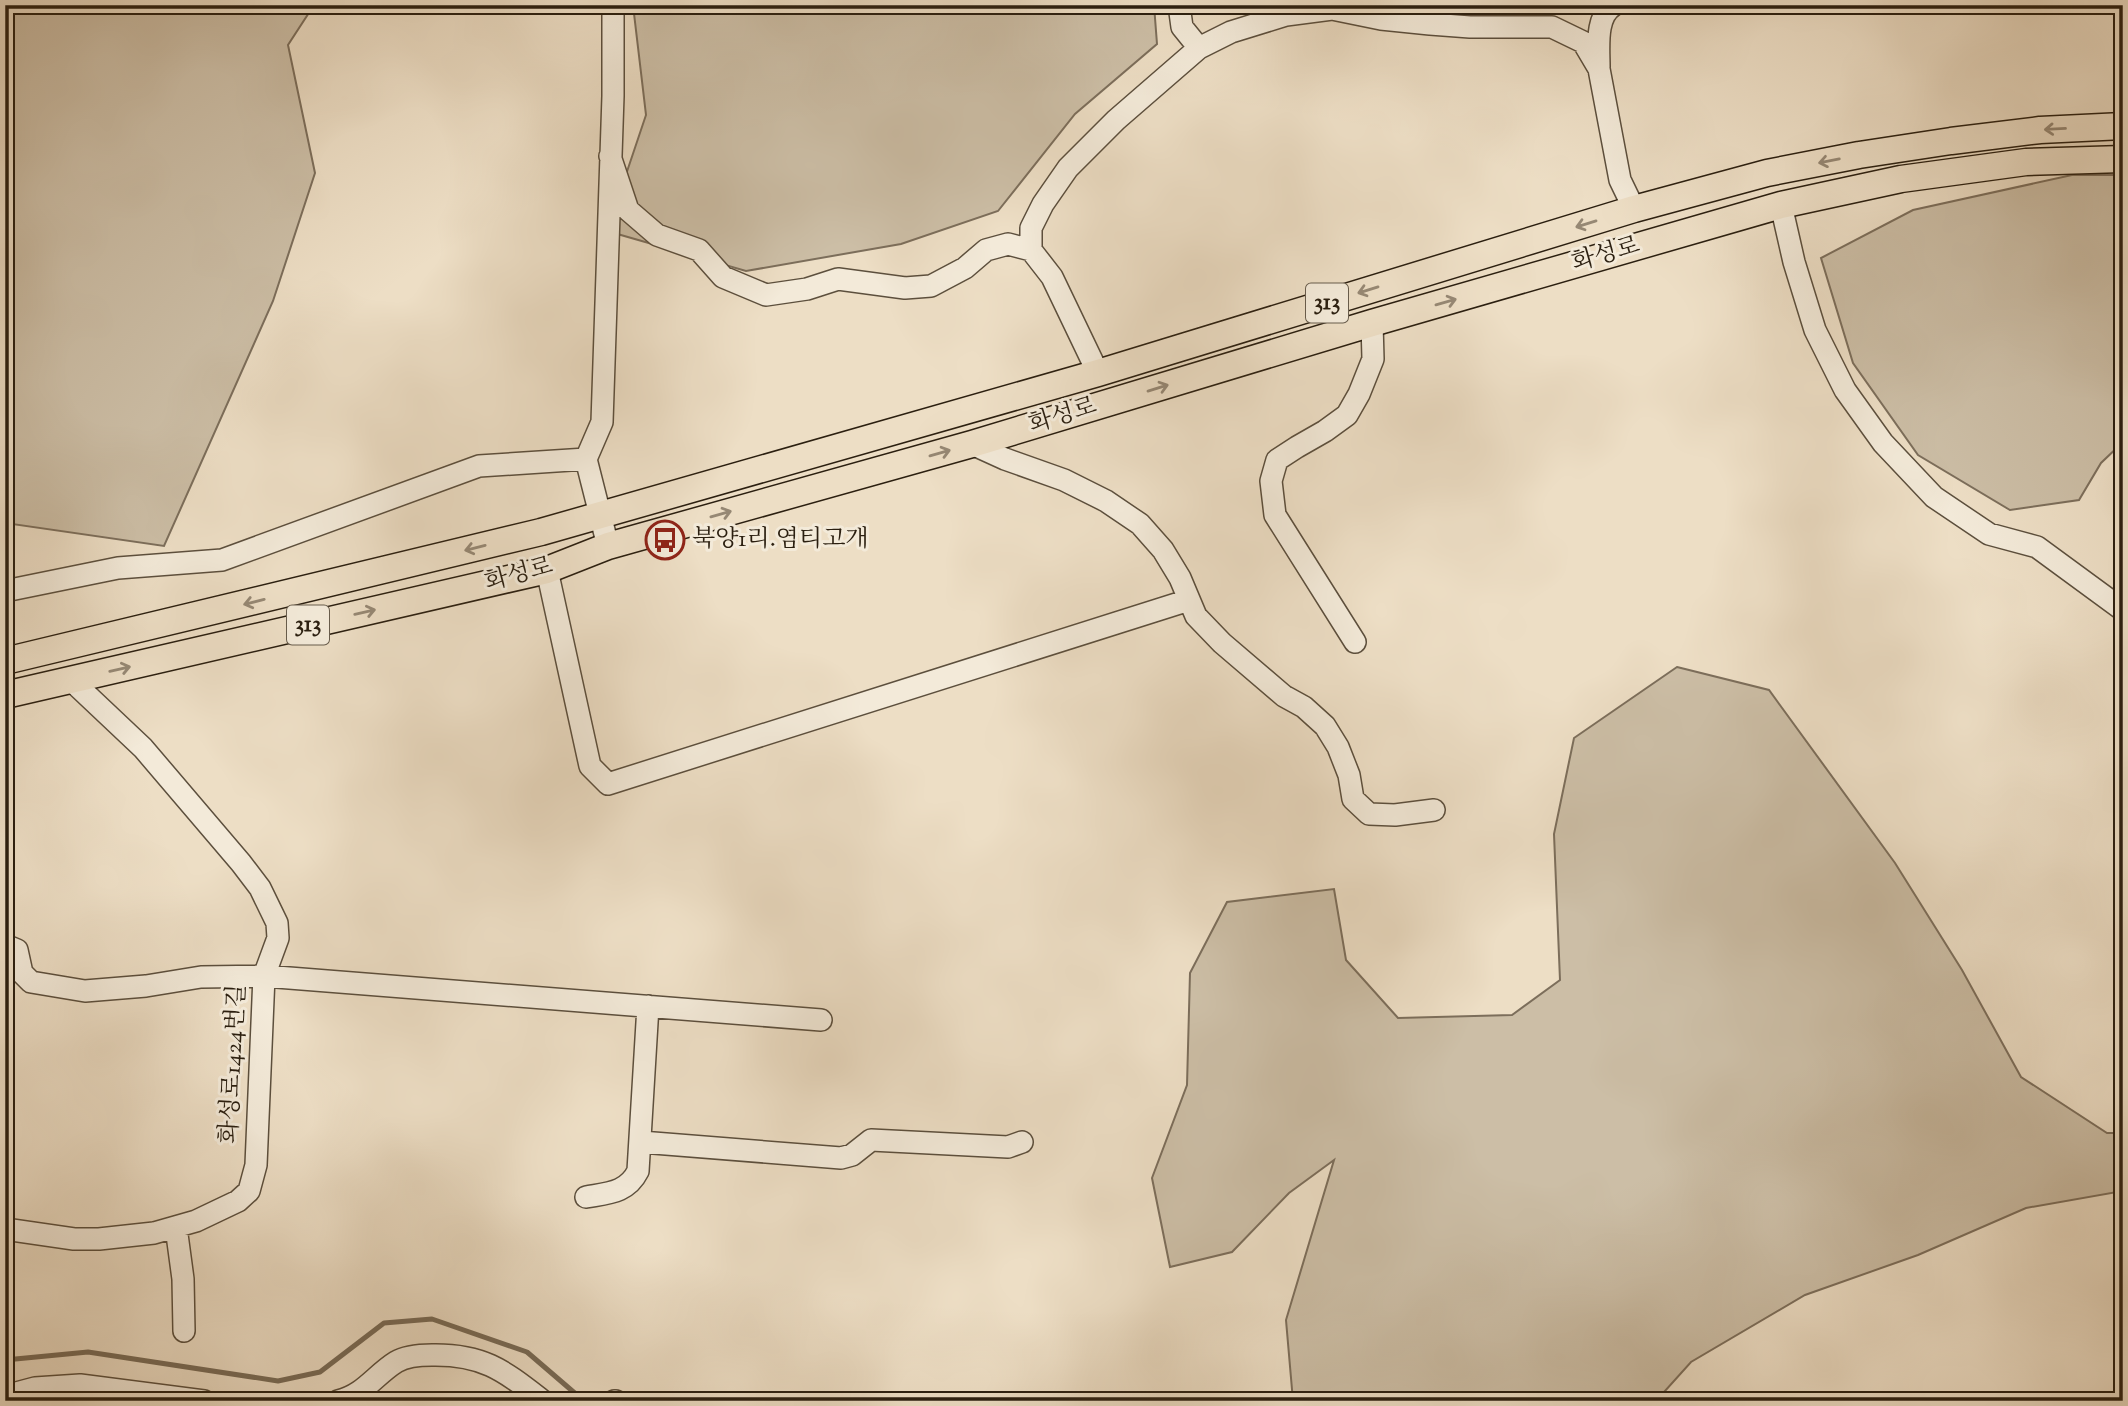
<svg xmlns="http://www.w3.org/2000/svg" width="2128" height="1406" font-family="'Sorts Mill Goudy','Noto Serif KR',serif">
<rect width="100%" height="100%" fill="#eddec5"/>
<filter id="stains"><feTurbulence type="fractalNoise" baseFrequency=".00286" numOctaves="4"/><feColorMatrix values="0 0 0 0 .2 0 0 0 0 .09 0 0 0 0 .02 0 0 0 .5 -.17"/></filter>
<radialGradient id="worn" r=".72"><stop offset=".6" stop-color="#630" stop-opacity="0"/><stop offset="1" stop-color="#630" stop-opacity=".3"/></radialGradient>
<!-- green -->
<path fill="#ccbea6" stroke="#7c6e5b" stroke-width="2" d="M 5,5 L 314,5 L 288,45 L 315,173 L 273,301 L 164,546 L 5,523 Z
M 633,5 L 1154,5 L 1157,44 L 1075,114 L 998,211 L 901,244 L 746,271 L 607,231 L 646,115 Z
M 2072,175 L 2123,175 L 2123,442 L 2101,463 L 2079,500 L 2010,510 L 1918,455 L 1853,363 L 1821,258 L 1913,210 Z
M 1677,667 L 1769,690 L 1895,863 L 1962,970 L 2021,1077 L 2107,1133 L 2123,1133 L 2123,1191 L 2026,1208 L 1918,1255 L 1805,1295 L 1691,1362 L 1656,1401 L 1293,1401 L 1286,1320 L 1334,1160 L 1289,1193 L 1232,1252 L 1170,1267 L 1152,1178 L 1187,1085 L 1190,973 L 1227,902 L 1334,889 L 1346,960 L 1398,1018 L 1512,1015 L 1560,980 L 1554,834 L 1574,738 Z"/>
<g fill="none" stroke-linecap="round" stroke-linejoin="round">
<!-- stream -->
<path stroke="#786b57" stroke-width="5" d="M 5,1360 L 88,1352 L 278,1381 L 320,1372 L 384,1323 L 432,1319 L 527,1352 L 584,1401"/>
<defs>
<path id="minor" d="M 1179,5 L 1182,27 L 1199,48
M 1599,67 C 1599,47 1595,16 1614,5
M 610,156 L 628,210 L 657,235 L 699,250 L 723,277 L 766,295 L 807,289 L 838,279 L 905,288 L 931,286 L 965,268 L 986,250 L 1008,244 L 1031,250 L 1052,277 L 1098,373
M 1781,205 L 1794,262 L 1815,330 L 1845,390 L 1883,443 L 1934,497 L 1989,534 L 2037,547 L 2123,610
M 1031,250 L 1031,228 L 1043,204 L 1068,168 L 1116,120 L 1199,48 L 1231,32 L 1286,15 L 1332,9 L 1381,19 L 1430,24 L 1470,27 L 1552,27 L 1583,42 L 1599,69 L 1620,180 L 1634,209
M 972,444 L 1005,459 L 1064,480 L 1106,501 L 1140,524 L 1163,550 L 1180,578 L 1196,616 L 1222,643 L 1284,696 L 1304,707 L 1325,726 L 1338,747 L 1349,775 L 1353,799 L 1369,814 L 1395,815 L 1434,810
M 586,459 L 602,422 L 613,96 L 613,5
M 547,570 L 590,766 L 608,784 L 1189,600
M 5,591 L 118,568 L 222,560 L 479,466 L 586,459 L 608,546
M 1355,642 L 1275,515 L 1271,481 L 1277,460 L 1297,447 L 1325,431 L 1347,415 L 1359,394 L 1373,359 L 1372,323
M 5,945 L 17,950 L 22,973 L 31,982 L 85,991 L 146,986 L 201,977 L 264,976 L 821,1020
M 641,1142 L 841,1158 L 852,1155 L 871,1140 L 1008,1147 L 1022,1142
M 586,1197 C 608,1193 627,1193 638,1171 L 648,1006
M 176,1227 L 183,1279 L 184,1331
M 5,1229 L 74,1239 L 99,1239 L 154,1233 L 196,1221 L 238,1201 L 249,1191 L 256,1165 L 264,976 L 278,938 L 277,923 L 260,888 L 241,863 L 143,748 L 71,680
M 5,1396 L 35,1388 L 80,1385 L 204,1401
M 338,1401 C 364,1395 375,1375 396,1362 C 406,1356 420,1355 432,1355 C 484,1354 504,1371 543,1401
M 614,1401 L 616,1401"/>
<path id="major" d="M 5,661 L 541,532 L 1098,373 L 1634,209 L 1767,173 L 1859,155 L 1951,141 L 2040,130 L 2123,126
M 5,695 L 547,570 L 608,546 L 972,444 L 1372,323 L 1781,205 L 1901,179 L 2026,162 L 2123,159"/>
</defs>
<!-- minor casing -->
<use href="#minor" stroke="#5c4f3d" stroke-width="24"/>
<!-- major casing -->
<use href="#major" stroke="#2b1f10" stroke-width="29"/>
<!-- minor -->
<use href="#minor" stroke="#f3ead9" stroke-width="21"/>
<!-- major -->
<use href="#major" stroke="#eddec5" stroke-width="26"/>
</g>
<!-- one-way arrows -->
<defs><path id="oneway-shaft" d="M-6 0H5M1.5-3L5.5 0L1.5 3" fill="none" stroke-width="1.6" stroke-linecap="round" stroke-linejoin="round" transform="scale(1.75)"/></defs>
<g stroke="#968874">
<use href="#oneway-shaft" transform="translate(2055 129) rotate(177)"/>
<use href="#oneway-shaft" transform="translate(1829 161) rotate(169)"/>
<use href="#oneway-shaft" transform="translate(1586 224) rotate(163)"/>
<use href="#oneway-shaft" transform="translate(1368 290) rotate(163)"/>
<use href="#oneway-shaft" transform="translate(1446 302) rotate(-16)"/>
<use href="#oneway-shaft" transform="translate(1158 388) rotate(-17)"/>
<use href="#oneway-shaft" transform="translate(940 453) rotate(-16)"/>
<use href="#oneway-shaft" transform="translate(721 514) rotate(-16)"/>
<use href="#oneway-shaft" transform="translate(475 548) rotate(166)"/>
<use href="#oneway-shaft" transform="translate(254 602) rotate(166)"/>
<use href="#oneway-shaft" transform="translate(365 612) rotate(-13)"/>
<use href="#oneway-shaft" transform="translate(120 669) rotate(-13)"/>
</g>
<!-- icons -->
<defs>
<symbol id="bus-ring" viewBox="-11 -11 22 22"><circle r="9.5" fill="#f3ead9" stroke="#8f2418" stroke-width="1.5"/><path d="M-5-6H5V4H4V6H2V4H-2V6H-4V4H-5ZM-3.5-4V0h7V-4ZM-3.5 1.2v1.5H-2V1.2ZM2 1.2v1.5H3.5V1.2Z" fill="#8f2418"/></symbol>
</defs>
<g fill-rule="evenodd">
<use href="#bus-ring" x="643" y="518" width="44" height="44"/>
</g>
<g text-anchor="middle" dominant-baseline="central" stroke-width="6" stroke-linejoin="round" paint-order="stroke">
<!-- shield labels -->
<g fill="#f3ead9" stroke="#675c4c" stroke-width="2">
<rect x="1306" y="283.5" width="42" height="39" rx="5"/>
<rect x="287" y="605.5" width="42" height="39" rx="5"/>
</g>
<g font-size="23" font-weight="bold" fill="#2b1f10">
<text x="1327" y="303">313</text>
<text x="308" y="625">313</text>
</g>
<!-- street labels -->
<g font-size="24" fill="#2b1f10" stroke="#f3ead9">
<text transform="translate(1606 255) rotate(-16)">화성로</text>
<text transform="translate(1063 416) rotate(-17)">화성로</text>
<text transform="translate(519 575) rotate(-15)">화성로</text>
<text transform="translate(234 1064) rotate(-87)">화성로1424번길</text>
</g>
<!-- poi labels -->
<g font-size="24" fill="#2b1f10" stroke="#f3ead9" text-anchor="start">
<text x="692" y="540">북양1리.염티고개</text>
</g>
</g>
<!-- margin -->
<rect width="2128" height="1406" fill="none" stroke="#eddec5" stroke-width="28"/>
<rect x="7" y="7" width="2114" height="1392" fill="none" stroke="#2b1f10" stroke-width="3.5"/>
<rect x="14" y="14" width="2100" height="1378" fill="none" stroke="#2b1f10" stroke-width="2"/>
<rect width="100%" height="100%" filter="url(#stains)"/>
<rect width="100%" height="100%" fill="url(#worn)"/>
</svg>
